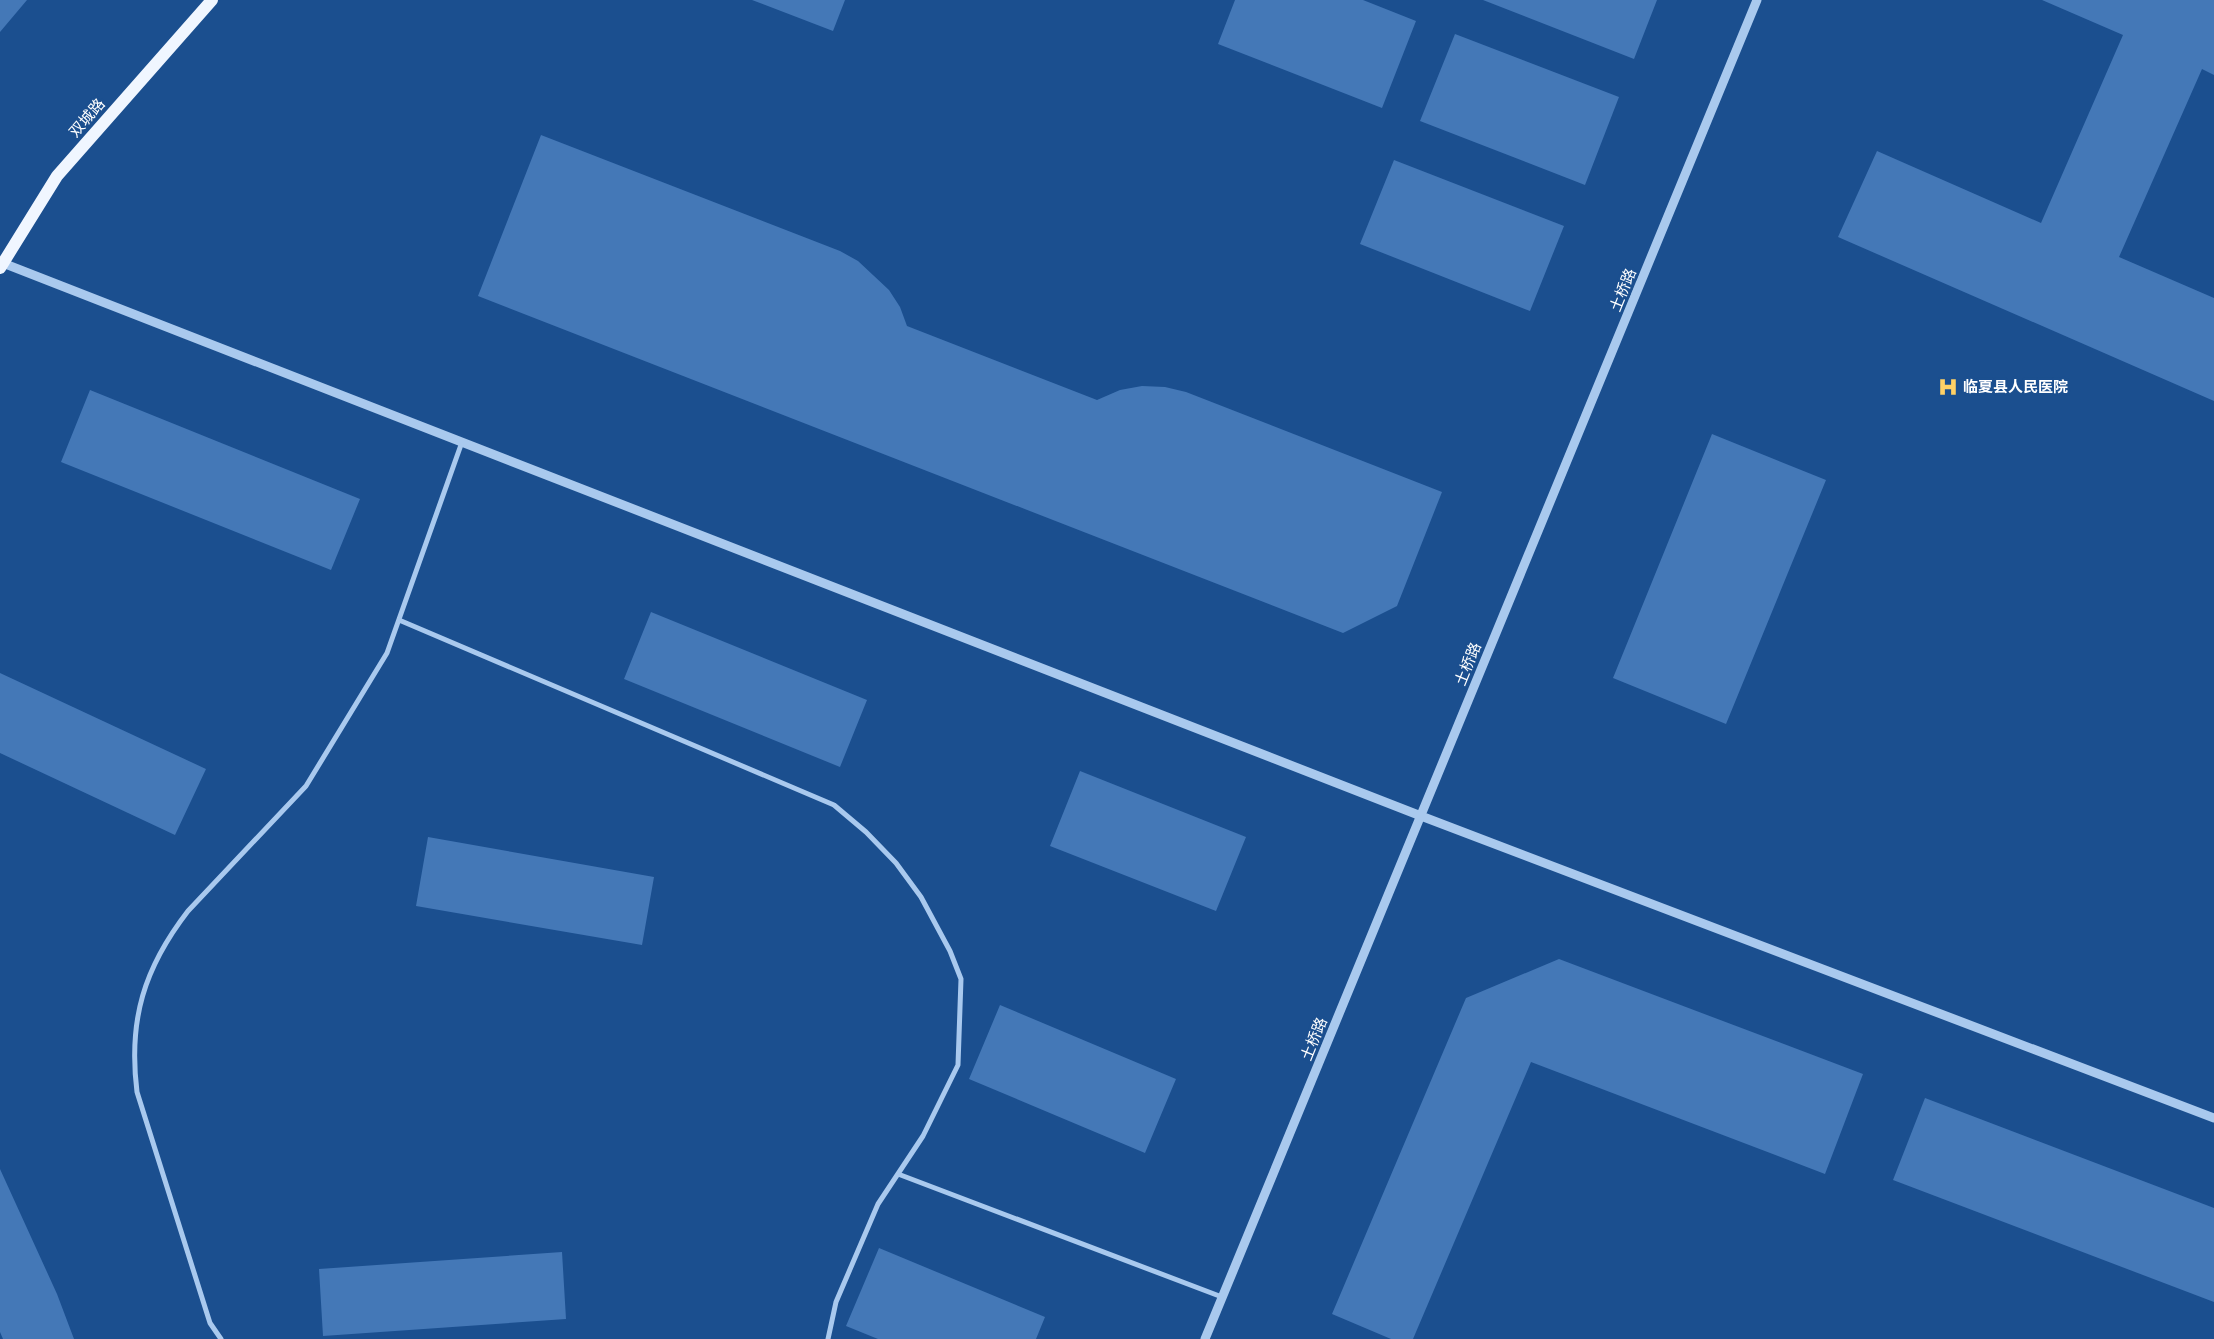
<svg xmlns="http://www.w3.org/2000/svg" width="2214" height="1339" font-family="Rubik,'Noto Sans SC',sans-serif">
<rect width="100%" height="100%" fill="#1b4f8f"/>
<!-- building -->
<path fill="#4478b7" d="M 0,0 L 27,0 L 0,32 Z
M 752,0 L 845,0 L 833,31 Z
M 1235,0 L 1363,0 L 1416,21 L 1382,108 L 1218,44 Z
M 1483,0 L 1657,0 L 1634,59 Z
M 2042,0 L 2214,0 L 2214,75 L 2202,69 L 2119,257 L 2214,298 L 2214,401 L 1838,237 L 1877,151 L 2041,223 L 2123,35 Z
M 1455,34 L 1619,97 L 1585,185 L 1420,121 Z
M 541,135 L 840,251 L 858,261 L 889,290 L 900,307 L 907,326 L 1097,400 L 1120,390 L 1142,386 L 1165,387 L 1186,392 L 1442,492 L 1397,606 L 1343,633 L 478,296 Z
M 1394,160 L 1564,226 L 1530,311 L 1360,244 Z
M 90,390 L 360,499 L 331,570 L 61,462 Z
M 1712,434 L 1826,480 L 1726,724 L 1613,678 Z
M 651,612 L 867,700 L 840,767 L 624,679 Z
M 0,673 L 206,769 L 175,835 L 0,753 Z
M 1080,771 L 1246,837 L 1216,911 L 1050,846 Z
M 428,837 L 654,877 L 642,945 L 416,906 Z
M 1559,959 L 1863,1074 L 1825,1174 L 1531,1062 L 1413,1339 L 1391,1339 L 1332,1314 L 1466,998 Z
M 1000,1005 L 1176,1079 L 1145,1153 L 969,1079 Z
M 1925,1098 L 2214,1208 L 2214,1302 L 1893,1180 Z
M 0,1169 L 57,1294 L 74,1339 L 3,1339 L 0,1332 Z
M 879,1248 L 1045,1317 L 1036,1339 L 878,1339 L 846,1326 Z
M 562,1252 L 566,1319 L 323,1336 L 319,1269 Z"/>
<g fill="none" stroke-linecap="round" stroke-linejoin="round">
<!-- minor -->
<path stroke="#a9c9ee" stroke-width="5" d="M 399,620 L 834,805 L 866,832 L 896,863 L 921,897 L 950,951 L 961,979 L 958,1065 L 923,1136 L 878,1204 L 836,1302 L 828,1339
M 898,1174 L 1222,1297
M 221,1339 L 210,1323 L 137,1092 C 128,1020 144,968 188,911 L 306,786 L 387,653 L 462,442"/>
<!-- tertiary -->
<path stroke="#a9c9ee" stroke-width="9" d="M 0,262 L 1421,816 L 2214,1118
M 1205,1339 L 1757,0"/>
<!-- primary -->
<path stroke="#f0f6ff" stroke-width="12" d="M 0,268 L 57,176 L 212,0"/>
</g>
<!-- icons -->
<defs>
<symbol id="hospital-bare" viewBox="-9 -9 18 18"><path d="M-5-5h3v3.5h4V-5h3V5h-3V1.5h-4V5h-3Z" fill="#ffd166" stroke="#1b4f8f" stroke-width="2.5" paint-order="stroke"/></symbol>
</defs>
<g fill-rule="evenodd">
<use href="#hospital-bare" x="1934" y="373" width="28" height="28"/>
</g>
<g text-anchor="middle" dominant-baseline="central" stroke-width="5" stroke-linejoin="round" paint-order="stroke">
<!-- street labels -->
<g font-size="15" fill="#fff" stroke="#1b4f8f">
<text transform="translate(87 118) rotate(-49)">双城路</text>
<text transform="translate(1623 290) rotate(-68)">土桥路</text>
<text transform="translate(1468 664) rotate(-68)">土桥路</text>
<text transform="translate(1314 1039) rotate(-68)">土桥路</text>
</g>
<!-- poi labels -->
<g font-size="15" font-weight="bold" fill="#fff" stroke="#1b4f8f" text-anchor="start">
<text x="1963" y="387">临夏县人民医院</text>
</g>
</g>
</svg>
